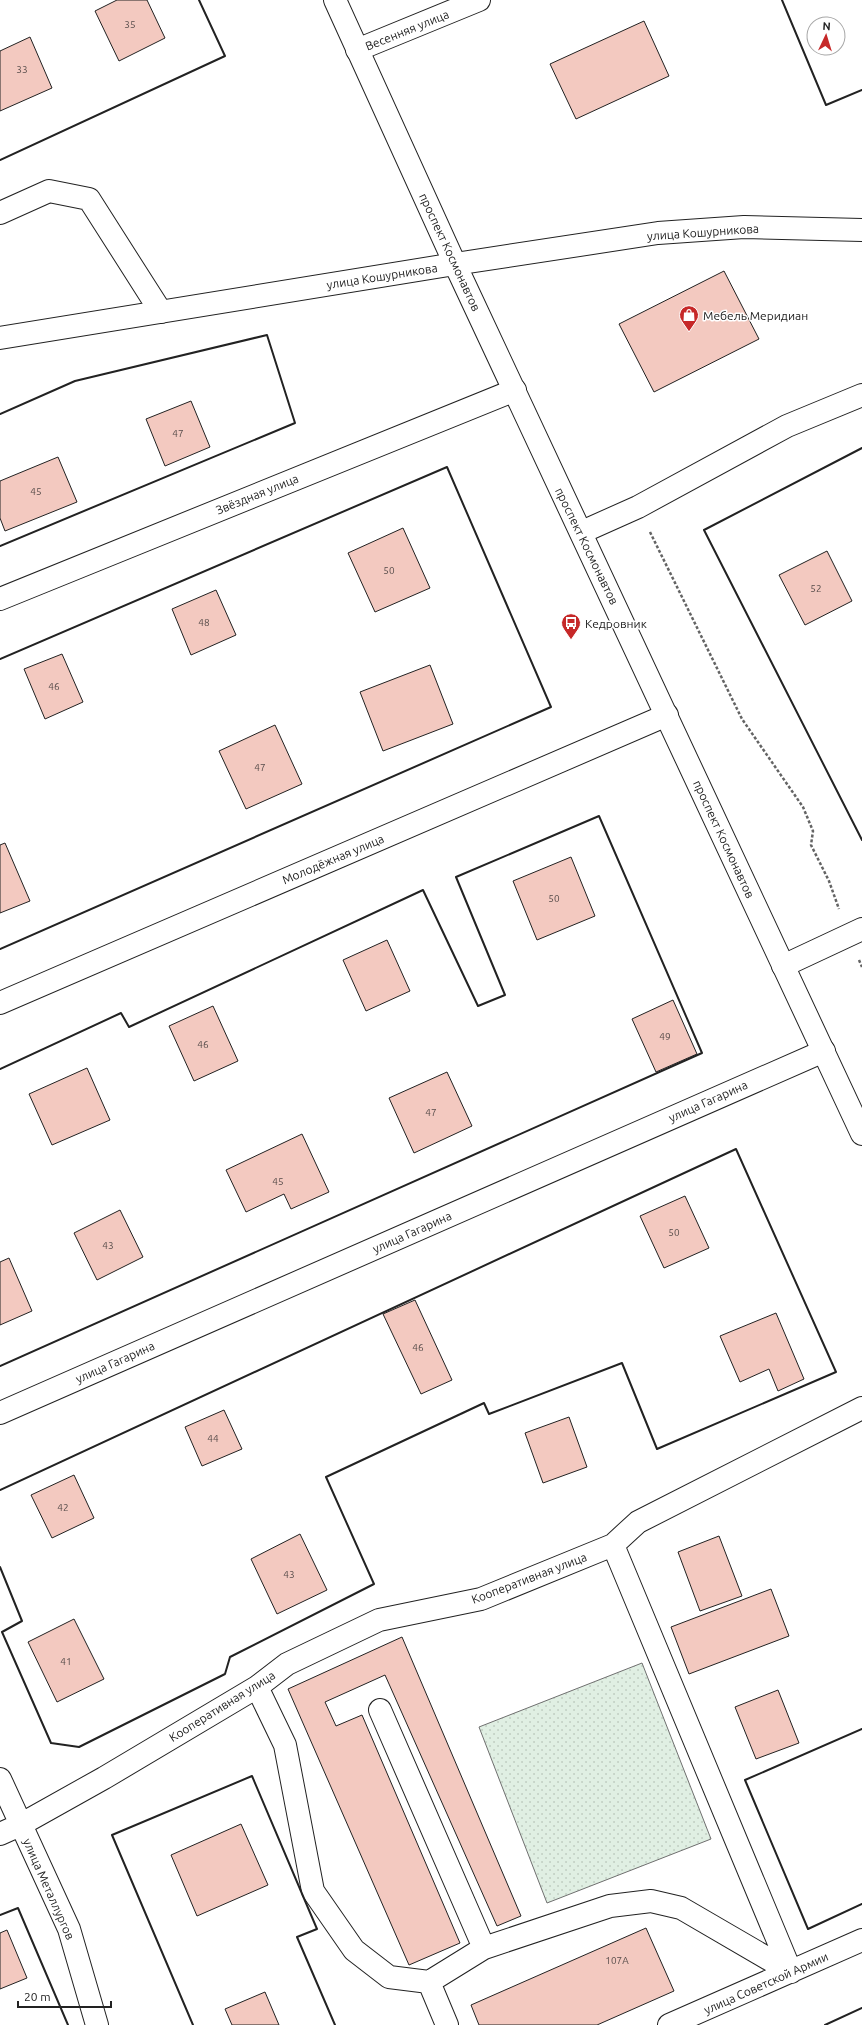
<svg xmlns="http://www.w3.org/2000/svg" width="862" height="2025" font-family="Ubuntu,sans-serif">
<defs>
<pattern id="garden-dots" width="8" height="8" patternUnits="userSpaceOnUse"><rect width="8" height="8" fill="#e0efe3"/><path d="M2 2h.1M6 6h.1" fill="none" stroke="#c0cdc2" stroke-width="1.8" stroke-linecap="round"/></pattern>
</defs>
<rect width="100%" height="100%" fill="#fff"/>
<!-- garden -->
<path fill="url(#garden-dots)" stroke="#6f6f6f" d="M 642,1663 L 711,1839 L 547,1903 L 479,1727 Z"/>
<!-- building -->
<path fill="#f3c9c0" stroke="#222" d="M 117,0 L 147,0 L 165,38 L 119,61 L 95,11 Z
M 644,21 L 669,76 L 576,119 L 550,64 Z
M 30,37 L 52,88 L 0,111 L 0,51 Z
M 724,271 L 759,339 L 654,392 L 619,324 Z
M 191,401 L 210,447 L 165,466 L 146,419 Z
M 58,457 L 77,502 L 5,531 L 0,518 L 0,481 Z
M 403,528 L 430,588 L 375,612 L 348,553 Z
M 827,551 L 852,601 L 805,625 L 779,575 Z
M 216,590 L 236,635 L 191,655 L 172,609 Z
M 62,654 L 83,702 L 45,719 L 24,669 Z
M 430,665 L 453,724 L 383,751 L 360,692 Z
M 275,725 L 302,784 L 246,809 L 219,751 Z
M 5,843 L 30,901 L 0,913 L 0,845 Z
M 571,857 L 595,916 L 537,940 L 513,881 Z
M 387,940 L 410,991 L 366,1011 L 343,960 Z
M 673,1000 L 697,1054 L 656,1072 L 632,1019 Z
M 213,1006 L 238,1061 L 194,1081 L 169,1026 Z
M 87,1068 L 110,1120 L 52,1145 L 29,1094 Z
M 447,1072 L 472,1126 L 414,1153 L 389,1098 Z
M 302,1134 L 329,1192 L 291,1209 L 284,1194 L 246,1212 L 226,1170 Z
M 685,1196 L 709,1248 L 664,1268 L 640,1216 Z
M 120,1210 L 143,1257 L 97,1280 L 74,1233 Z
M 9,1258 L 32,1311 L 0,1325 L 0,1262 Z
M 415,1300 L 452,1380 L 421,1394 L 383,1314 Z
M 776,1313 L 804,1379 L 778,1391 L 769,1369 L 740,1382 L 720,1336 Z
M 224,1410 L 242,1449 L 202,1466 L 185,1427 Z
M 569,1417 L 587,1467 L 543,1483 L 525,1433 Z
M 74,1475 L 94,1518 L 52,1538 L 31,1495 Z
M 300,1534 L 327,1590 L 277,1614 L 251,1559 Z
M 719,1536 L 742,1596 L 700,1611 L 678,1552 Z
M 771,1589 L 789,1636 L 689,1674 L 671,1627 Z
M 74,1619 L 104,1679 L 57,1702 L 28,1642 Z
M 402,1637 L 521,1916 L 497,1926 L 385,1675 L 325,1702 L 336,1726 L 362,1715 L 460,1943 L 409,1965 L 288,1689 Z
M 778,1690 L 799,1743 L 756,1759 L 735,1707 Z
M 241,1824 L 268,1885 L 197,1916 L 171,1855 Z
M 646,1928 L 674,1991 L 597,2025 L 479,2025 L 471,2005 Z
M 7,1930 L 27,1978 L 0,1989 L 0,1933 Z
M 265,1992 L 279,2025 L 232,2025 L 225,2009 Z"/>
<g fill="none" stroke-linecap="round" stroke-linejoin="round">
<defs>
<path id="minor" d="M 357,50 L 479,0
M 0,213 L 49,191 L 89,199 L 161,312
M 582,532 L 638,507 L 787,426 L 862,395
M 0,599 L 515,390
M 783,966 L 862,929
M 0,1003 L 667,715
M 0,1413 L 824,1051
M 613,1545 L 791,1972
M 257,1687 L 285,1745 L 313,1891 L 354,1950 L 389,1977 L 429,1982 L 484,1948 L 610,1906 L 651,1901 L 681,1908 L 791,1972
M 380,1710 L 484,1948
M 0,1779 L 69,1929 L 97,2025
M 0,1834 L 20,1825 L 104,1778 L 257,1687 L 287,1664 L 379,1620 L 481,1599 L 613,1545 L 638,1522 L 862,1408
M 429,1982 L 447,2025
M 669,2025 L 862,1940"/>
<path id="major" d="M 335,0 L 455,264 L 862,1134
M 0,338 L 455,264 L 658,233 L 744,227 L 862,230"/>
</defs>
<!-- minor casing -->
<use href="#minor" stroke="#222" stroke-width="24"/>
<!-- major casing -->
<use href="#major" stroke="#222" stroke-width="24"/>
<!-- path -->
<path stroke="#646464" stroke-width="2.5" stroke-dasharray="3 2" stroke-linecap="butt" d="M 650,532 L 742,719 L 803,807 L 813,831 L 811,845 L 829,881 L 839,909
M 859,960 L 862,967"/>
<!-- minor -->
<use href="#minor" stroke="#fff" stroke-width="22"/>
<!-- major -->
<use href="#major" stroke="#fff" stroke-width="22"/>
<!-- wall -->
<path stroke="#222" stroke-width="2" d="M 782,0 L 826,105 L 862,90
M 0,160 L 225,56 L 199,0
M 0,414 L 75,381 L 267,335 L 295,423 L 0,546
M 862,448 L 704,530 L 862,840
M 0,659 L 447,467 L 551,707 L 0,949
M 0,1069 L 121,1013 L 129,1027 L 423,890 L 478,1006 L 505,995 L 456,877 L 599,816 L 702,1053 L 0,1366
M 0,1490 L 736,1149 L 836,1372 L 657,1449 L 622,1363 L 489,1414 L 484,1403 L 326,1477 L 374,1584 L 230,1657 L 225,1674 L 79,1747 L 51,1743 L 2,1632 L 22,1621 L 0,1567
M 862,1729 L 745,1780 L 808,1929 L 862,1904
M 0,1915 L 18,1908 L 68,2025
M 193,2025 L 112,1835 L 252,1776 L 317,1929 L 297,1937 L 335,2025
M 825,2025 L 862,2008"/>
</g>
<!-- icons -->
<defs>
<symbol id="shop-pin" viewBox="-11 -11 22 30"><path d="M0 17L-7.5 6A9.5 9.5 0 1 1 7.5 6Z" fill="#c62828" stroke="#fff"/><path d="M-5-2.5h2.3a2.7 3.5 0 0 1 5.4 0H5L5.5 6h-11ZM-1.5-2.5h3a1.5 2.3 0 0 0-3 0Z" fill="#fff"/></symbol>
<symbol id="bus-pin" viewBox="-11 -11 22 30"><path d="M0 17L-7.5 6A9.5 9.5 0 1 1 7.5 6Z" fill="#c62828" stroke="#fff"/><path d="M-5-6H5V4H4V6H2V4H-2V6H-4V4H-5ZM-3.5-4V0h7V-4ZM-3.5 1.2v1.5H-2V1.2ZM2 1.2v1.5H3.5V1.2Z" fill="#fff"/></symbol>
</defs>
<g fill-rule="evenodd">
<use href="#shop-pin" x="678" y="304" width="22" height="30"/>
<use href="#bus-pin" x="560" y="612" width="22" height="30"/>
</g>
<g text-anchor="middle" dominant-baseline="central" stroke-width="3" stroke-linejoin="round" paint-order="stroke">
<!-- number labels -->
<g font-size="10" fill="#564c4a">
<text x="130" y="24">35</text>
<text x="22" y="69">33</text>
<text x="178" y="433">47</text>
<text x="36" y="491">45</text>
<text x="389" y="570">50</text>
<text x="816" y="588">52</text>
<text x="204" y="622">48</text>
<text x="54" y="686">46</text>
<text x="260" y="767">47</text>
<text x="554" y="898">50</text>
<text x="665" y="1036">49</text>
<text x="203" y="1044">46</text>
<text x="431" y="1112">47</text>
<text x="278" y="1181">45</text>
<text x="674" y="1232">50</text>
<text x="108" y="1245">43</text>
<text x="418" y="1347">46</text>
<text x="213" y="1438">44</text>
<text x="63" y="1507">42</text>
<text x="289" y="1574">43</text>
<text x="66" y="1661">41</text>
<text x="617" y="1960">107А</text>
</g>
<!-- street labels -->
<g font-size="12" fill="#222" stroke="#fff">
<text transform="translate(407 30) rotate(-22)">Весенняя улица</text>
<text transform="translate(703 232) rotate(-4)">улица Кошурникова</text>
<text transform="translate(450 252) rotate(65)">проспект Космонавтов</text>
<text transform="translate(382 276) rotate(-9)">улица Кошурникова</text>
<text transform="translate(257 494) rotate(-22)">Звёздная улица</text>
<text transform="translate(587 546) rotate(64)">проспект Космонавтов</text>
<text transform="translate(724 839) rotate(65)">проспект Космонавтов</text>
<text transform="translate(333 859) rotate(-23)">Молодёжная улица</text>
<text transform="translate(708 1101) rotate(-24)">улица Гагарина</text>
<text transform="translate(412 1232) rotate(-24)">улица Гагарина</text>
<text transform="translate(115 1362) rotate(-24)">улица Гагарина</text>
<text transform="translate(529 1578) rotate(-21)">Кооперативная улица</text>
<text transform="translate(222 1706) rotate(-32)">Кооперативная улица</text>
<text transform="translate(49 1889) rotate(66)">улица Металлургов</text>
<text transform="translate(766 1983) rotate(-24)">улица Советской Армии</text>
</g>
<!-- poi labels -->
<g font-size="12" fill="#222" stroke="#fff" text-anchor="start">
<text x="703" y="315">Мебель Меридиан</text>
<text x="585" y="623">Кедровник</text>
</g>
</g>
<!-- north arrow -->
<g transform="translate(826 36) rotate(4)"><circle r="19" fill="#ffffff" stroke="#a7a7a7"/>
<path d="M0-3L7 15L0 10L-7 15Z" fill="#c62828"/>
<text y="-6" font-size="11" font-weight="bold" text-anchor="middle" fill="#222222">N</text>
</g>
<!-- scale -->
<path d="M18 2001v6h93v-6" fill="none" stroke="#222222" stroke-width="2"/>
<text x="24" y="2001" font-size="12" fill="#222222" stroke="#ffffff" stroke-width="3" paint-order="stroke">20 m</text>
</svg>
